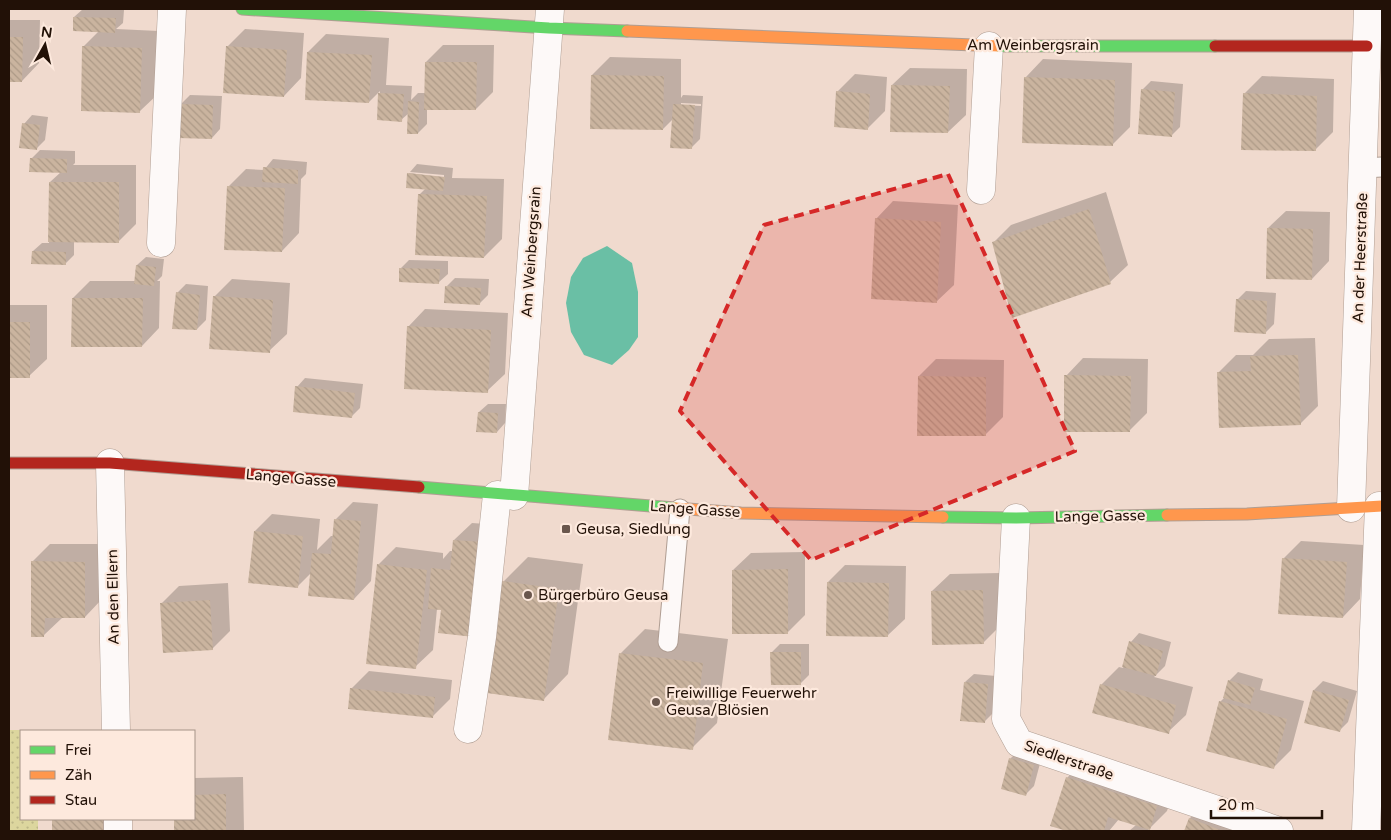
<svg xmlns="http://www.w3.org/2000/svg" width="1391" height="840" font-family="'Varela Round',sans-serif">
<defs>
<pattern id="grass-dots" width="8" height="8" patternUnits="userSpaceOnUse" patternTransform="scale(1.25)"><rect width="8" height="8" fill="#dcd69e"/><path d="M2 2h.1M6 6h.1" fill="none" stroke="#bcb787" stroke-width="1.8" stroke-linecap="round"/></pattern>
<pattern id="building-back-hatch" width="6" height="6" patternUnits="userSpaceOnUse" patternTransform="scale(1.25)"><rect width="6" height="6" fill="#cab49f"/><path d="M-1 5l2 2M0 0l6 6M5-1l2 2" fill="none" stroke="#ad9a87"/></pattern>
</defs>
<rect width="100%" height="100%" fill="#f0dace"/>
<!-- grass -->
<path fill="url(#grass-dots)" d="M 9,730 L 35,730 L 21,731 L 21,819 L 38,819 L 38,831 L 9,831 Z"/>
<!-- water -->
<path fill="#6abfa5" d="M 607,246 L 632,263 L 638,292 L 638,337 L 629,350 L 612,365 L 584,355 L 571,332 L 566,303 L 571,277 L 583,258 Z"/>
<!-- shadow -->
<path fill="#0003" fill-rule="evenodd" d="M 83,9 L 124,10 L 123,23 L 116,29 L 159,31 L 158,94 L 140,111 L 83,47 L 99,31 L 74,17 Z
M 9,20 L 40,20 L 39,63 L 22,81 L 9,81 Z
M 245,29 L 304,33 L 301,78 L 284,96 L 227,47 Z
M 326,34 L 389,38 L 386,85 L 412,86 L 411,100 L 418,93 L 426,93 L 426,62 L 443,45 L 494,45 L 493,92 L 476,109 L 427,109 L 427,124 L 418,133 L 409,113 L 401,120 L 378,119 L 380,91 L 369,102 L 306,99 L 308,52 Z
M 610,57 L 681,59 L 681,98 L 683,95 L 703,96 L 700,139 L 691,148 L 673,119 L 663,129 L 592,75 ZM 681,103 L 701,104 L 701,106 L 681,105 Z
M 1043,59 L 1132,63 L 1130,127 L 1112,145 L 1023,141 L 1026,77 Z
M 910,68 L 967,69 L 966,115 L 948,132 L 892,85 Z
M 855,74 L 887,77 L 885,111 L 868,128 L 837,92 Z
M 1262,76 L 1334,79 L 1333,132 L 1315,150 L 1244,94 Z
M 1151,81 L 1183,84 L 1180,127 L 1172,135 L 1142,90 Z
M 190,95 L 222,96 L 220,129 L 212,138 L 181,104 Z
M 32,115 L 48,117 L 45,140 L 36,149 L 24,124 Z
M 40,150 L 75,151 L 75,163 L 73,165 L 136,165 L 136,224 L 118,242 L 74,241 L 74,255 L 65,264 L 33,251 L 42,243 L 49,243 L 50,182 L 61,172 L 31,159 Z
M 273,159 L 307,162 L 306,174 L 301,179 L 299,233 L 282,251 L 228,187 L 246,169 L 264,170 Z
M 417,164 L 453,168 L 452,178 L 504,179 L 502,239 L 484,257 L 417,254 L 419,195 L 426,188 L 407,186 L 409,173 L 438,177 L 444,177 L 444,175 L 410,172 Z
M 1106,192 L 1128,265 L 1110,282 L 994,242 L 1011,225 Z
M 893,201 L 958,205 L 954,285 L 936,302 L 876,219 Z
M 1286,211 L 1330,212 L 1329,261 L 1312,279 L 1268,228 Z
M 146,257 L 164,259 L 162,276 L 157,281 L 160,281 L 159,328 L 142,346 L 73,298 L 90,281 L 136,281 L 137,265 Z
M 409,260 L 448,261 L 448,274 L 439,282 L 400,269 Z
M 455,278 L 489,279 L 488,295 L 479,304 L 447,286 Z
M 232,279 L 290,283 L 287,334 L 269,351 L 214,297 Z
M 186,284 L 208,286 L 206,320 L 197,329 L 177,293 Z
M 1246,291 L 1276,293 L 1274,324 L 1265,333 L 1237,300 Z
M 9,305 L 47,305 L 47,359 L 29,376 L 9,376 Z
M 425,309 L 508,313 L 505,374 L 487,391 L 408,327 Z
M 1315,338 L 1318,406 L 1300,424 L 1218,373 L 1236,355 L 1253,355 L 1269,339 Z
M 1083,358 L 1148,359 L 1147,413 L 1130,430 L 1066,376 Z
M 936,359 L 1004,360 L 1003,417 L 985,435 L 919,376 Z
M 305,378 L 363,384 L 360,408 L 351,417 L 297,387 Z
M 488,404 L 506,404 L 505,423 L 497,432 L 479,412 Z
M 353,502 L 378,504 L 371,581 L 354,599 L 312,572 L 297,587 L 255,531 L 272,514 L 320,519 L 317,550 L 331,536 L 334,536 L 336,519 Z
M 472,523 L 500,525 L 442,609 L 437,609 L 433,650 L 415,667 L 378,565 L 396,547 L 443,553 L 443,559 L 450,551 L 453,551 L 454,540 Z
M 1301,541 L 1364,545 L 1360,599 L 1343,617 L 1283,559 Z
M 50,544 L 102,544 L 102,599 L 85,617 L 62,618 L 44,635 L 32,562 Z
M 805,552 L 805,615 L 787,633 L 733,570 L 751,553 Z
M 528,557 L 583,564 L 568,674 L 544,699 L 503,582 Z
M 845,565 L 906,566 L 905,619 L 887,636 L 828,582 Z
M 1000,573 L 1001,625 L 983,643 L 932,591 L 950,574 Z
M 228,583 L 230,631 L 213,648 L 161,604 L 179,586 Z
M 645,629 L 728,639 L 717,723 L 692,748 L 620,654 Z
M 1139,633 L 1171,642 L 1165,666 L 1154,677 L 1193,687 L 1186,715 L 1168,732 L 1101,685 L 1119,667 L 1123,668 L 1131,642 Z
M 780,644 L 809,644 L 809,675 L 801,683 L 771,653 Z
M 369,671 L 452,680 L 450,699 L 433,716 L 351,689 Z
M 1238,672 L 1263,679 L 1260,690 L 1304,701 L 1291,750 L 1273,768 L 1220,702 L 1224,698 L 1229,681 Z
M 974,674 L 996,676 L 993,713 L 984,722 L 965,682 Z
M 1323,681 L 1357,691 L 1348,722 L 1339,731 L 1306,722 L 1314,690 Z
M 1019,750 L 1042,756 L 1034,786 L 1026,794 L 1010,759 Z
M 1084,760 L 1174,788 L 1167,811 L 1148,830 L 1152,831 L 1129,831 L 1136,825 L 1119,819 L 1109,831 L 1071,831 L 1052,825 L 1067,778 Z
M 243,777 L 244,831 L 175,831 L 175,819 L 194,819 L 194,778 Z
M 1208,801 L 1260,831 L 1185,831 L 1190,818 Z
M 53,819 L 115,819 L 103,831 L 53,831 Z"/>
<!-- building -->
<path fill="url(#building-back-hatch)" d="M 73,17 L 116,18 L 115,33 L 73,31 Z
M 9,37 L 23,37 L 22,82 L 9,82 Z
M 82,46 L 142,48 L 140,113 L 81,111 Z
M 226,46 L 287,50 L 284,97 L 223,93 Z
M 307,52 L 372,55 L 369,103 L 305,100 Z
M 425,62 L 477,62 L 476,110 L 424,110 Z
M 591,75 L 664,76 L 663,130 L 590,129 Z
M 1024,77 L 1115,80 L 1113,146 L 1022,143 Z
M 891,85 L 950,86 L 948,133 L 890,132 Z
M 1141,89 L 1175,92 L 1172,137 L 1138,134 Z
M 836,91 L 870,94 L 868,130 L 834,127 Z
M 378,93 L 404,94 L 402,122 L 377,120 Z
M 1243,93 L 1317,96 L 1316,151 L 1241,150 Z
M 408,101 L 419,102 L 418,134 L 407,134 Z
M 180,104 L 213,105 L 212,139 L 178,138 Z
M 673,104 L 695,105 L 692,149 L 670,148 Z
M 22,123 L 40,125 L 37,150 L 19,148 Z
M 30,158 L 67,159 L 67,173 L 29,172 Z
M 263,167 L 298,170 L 298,184 L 262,182 Z
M 407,173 L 445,177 L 443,191 L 406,188 Z
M 49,182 L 119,182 L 119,243 L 48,242 Z
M 227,186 L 285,188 L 282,252 L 224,250 Z
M 418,194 L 487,196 L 484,258 L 415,255 Z
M 1089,209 L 1111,284 L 1012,318 L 992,242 Z
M 875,218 L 941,222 L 937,303 L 871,299 Z
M 1267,228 L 1313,229 L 1312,280 L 1266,279 Z
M 32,251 L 66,252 L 66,265 L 31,264 Z
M 136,265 L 156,267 L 154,286 L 134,284 Z
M 399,268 L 440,269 L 439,284 L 399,282 Z
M 445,286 L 481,288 L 480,305 L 444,303 Z
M 176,292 L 200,295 L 197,330 L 172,329 Z
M 213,296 L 273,300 L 270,353 L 209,349 Z
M 72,298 L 143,298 L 142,347 L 71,347 Z
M 1236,299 L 1267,301 L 1266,334 L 1234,332 Z
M 9,322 L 30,322 L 30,378 L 9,378 Z
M 407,326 L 491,330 L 488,393 L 404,389 Z
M 1298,355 L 1301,425 L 1219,428 L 1217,372 L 1251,371 L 1250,356 Z
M 1064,375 L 1131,376 L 1130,432 L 1064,432 Z
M 918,376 L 986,377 L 986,436 L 917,436 Z
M 295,386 L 355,393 L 352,418 L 293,412 Z
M 478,412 L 498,413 L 497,433 L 476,432 Z
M 334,519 L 361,521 L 354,600 L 308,596 L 312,553 L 331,554 Z
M 254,531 L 303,536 L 298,588 L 248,583 Z
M 453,540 L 483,542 L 474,637 L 438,633 L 441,610 L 428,609 L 431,568 L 450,570 Z
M 1282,558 L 1347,562 L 1343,618 L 1278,614 Z
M 31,561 L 85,562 L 85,618 L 45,618 L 44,637 L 31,637 Z
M 377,564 L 427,570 L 416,669 L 366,664 Z
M 788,569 L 788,634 L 732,634 L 732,570 Z
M 502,581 L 559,589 L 544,701 L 487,693 Z
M 827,582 L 889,583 L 888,637 L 826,636 Z
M 983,590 L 984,644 L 932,645 L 931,591 Z
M 210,600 L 213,650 L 163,653 L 160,603 Z
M 1129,641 L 1163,651 L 1156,676 L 1122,667 Z
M 770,652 L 801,652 L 801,685 L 771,685 Z
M 619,653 L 703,663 L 693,750 L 608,740 Z
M 1228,680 L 1255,688 L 1250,705 L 1223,698 Z
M 964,682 L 988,684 L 985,723 L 960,721 Z
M 1100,684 L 1176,705 L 1169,734 L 1092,713 Z
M 350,688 L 435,697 L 433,718 L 348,709 Z
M 1313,690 L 1349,700 L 1340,732 L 1304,723 Z
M 1219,701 L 1287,719 L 1274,769 L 1206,751 Z
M 1009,758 L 1034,765 L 1026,796 L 1001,789 Z
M 1066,777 L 1157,806 L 1150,830 L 1108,817 L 1104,831 L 1067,831 L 1050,826 Z
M 226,794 L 226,831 L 174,831 L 174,819 L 194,819 L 194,795 Z
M 1189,818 L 1223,831 L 1184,831 Z
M 52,819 L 103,819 L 103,831 L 52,831 Z"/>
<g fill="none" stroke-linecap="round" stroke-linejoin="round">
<defs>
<path id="lane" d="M 1363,168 L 1382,167
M 668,642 L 680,509"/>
<path id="street" d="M 981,190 L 989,46
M 161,243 L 172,9
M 110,463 L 116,731
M 514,496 L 550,9
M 1351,508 L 1368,9
M 1016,518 L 1006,719 L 1019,743 L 1279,831
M 468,729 L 482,637 L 497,495
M 118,819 L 118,831
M 1366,831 L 1379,506"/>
<path id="fast" d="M 242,9 L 549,28 L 627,31
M 999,46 L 1215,46
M 419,487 L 675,508
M 943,517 L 1016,518 L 1167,515"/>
<path id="slow" d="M 627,31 L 999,46
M 675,508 L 741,513 L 943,517
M 1167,515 L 1247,514 L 1382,506"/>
<path id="jam" d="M 1215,46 L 1367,46
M 9,463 L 110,463 L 419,487"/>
</defs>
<!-- lane casing -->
<use href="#lane" stroke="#b09e93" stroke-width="21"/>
<!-- street casing -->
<use href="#street" stroke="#b09e93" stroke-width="29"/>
<!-- fast casing -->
<use href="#fast" stroke="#b09e93" stroke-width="13"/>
<!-- slow casing -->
<use href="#slow" stroke="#b09e93" stroke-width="13"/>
<!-- jam casing -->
<use href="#jam" stroke="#b09e93" stroke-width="13"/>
<!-- lane -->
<use href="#lane" stroke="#fdf9f8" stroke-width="19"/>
<!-- street -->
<use href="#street" stroke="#fdf9f8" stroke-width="28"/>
<!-- fast -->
<use href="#fast" stroke="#63d668" stroke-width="11"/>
<!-- slow -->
<use href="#slow" stroke="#ff974d" stroke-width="11"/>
<!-- jam -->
<use href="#jam" stroke="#b3261e" stroke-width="11"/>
</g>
<!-- marked area -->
<path fill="#d62828" fill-opacity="0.2" stroke="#d62828" stroke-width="4" stroke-dasharray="10 6" stroke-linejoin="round" d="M 948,174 L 1075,451 L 811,560 L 680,411 L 764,225 Z"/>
<!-- markers -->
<g fill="#6a574d" stroke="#fde9dd" stroke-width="2">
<rect x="561" y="524" width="10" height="10" rx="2.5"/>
<circle cx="528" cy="595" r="5"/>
<circle cx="656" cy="702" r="5"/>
</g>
<g text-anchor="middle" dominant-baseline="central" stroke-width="4.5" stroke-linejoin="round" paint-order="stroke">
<!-- street labels -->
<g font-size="15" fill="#221107" stroke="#fde9dd">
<text x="1033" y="45">Am Weinbergsrain</text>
<text transform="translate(531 252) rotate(-86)">Am Weinbergsrain</text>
<text transform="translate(1360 258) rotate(-88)">An der Heerstraße</text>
<text transform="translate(291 478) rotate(5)">Lange Gasse</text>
<text transform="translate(695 509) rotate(4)">Lange Gasse</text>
<text transform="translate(1100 516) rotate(-1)">Lange Gasse</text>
<text transform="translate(113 597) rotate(-91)">An den Ellern</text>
<text transform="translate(1069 760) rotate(19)">Siedlerstraße</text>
</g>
<!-- poi labels -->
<g font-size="15" fill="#221107" stroke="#fde9dd" text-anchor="start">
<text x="576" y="529">Geusa, Siedlung</text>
<text x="538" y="595">Bürgerbüro Geusa</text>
<text x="666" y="693">Freiwillige Feuerwehr<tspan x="666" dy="17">Geusa/Blösien</tspan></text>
</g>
</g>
<!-- border -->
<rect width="1391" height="840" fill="none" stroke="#221107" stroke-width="20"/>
<!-- legend -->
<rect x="20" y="730" width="175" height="90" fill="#fde9dd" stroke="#a59387"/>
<rect x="30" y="746" width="25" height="8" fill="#63d668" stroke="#a59387"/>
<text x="65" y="755" font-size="15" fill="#221107">Frei</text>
<rect x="30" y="771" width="25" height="8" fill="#ff974d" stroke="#a59387"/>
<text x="65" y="780" font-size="15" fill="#221107">Zäh</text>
<rect x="30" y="796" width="25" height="8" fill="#b3261e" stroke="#a59387"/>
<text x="65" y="805" font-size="15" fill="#221107">Stau</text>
<!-- north arrow -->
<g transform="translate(45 45) rotate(8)" stroke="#fde9dd" stroke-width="4" paint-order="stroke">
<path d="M0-4L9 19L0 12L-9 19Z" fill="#221107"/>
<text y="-8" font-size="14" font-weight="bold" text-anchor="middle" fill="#221107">N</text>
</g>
<!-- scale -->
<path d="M1211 810v8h111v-8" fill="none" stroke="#221107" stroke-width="2.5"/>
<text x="1218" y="810" font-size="15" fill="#221107" stroke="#fde9dd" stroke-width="4" paint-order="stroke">20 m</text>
</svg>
